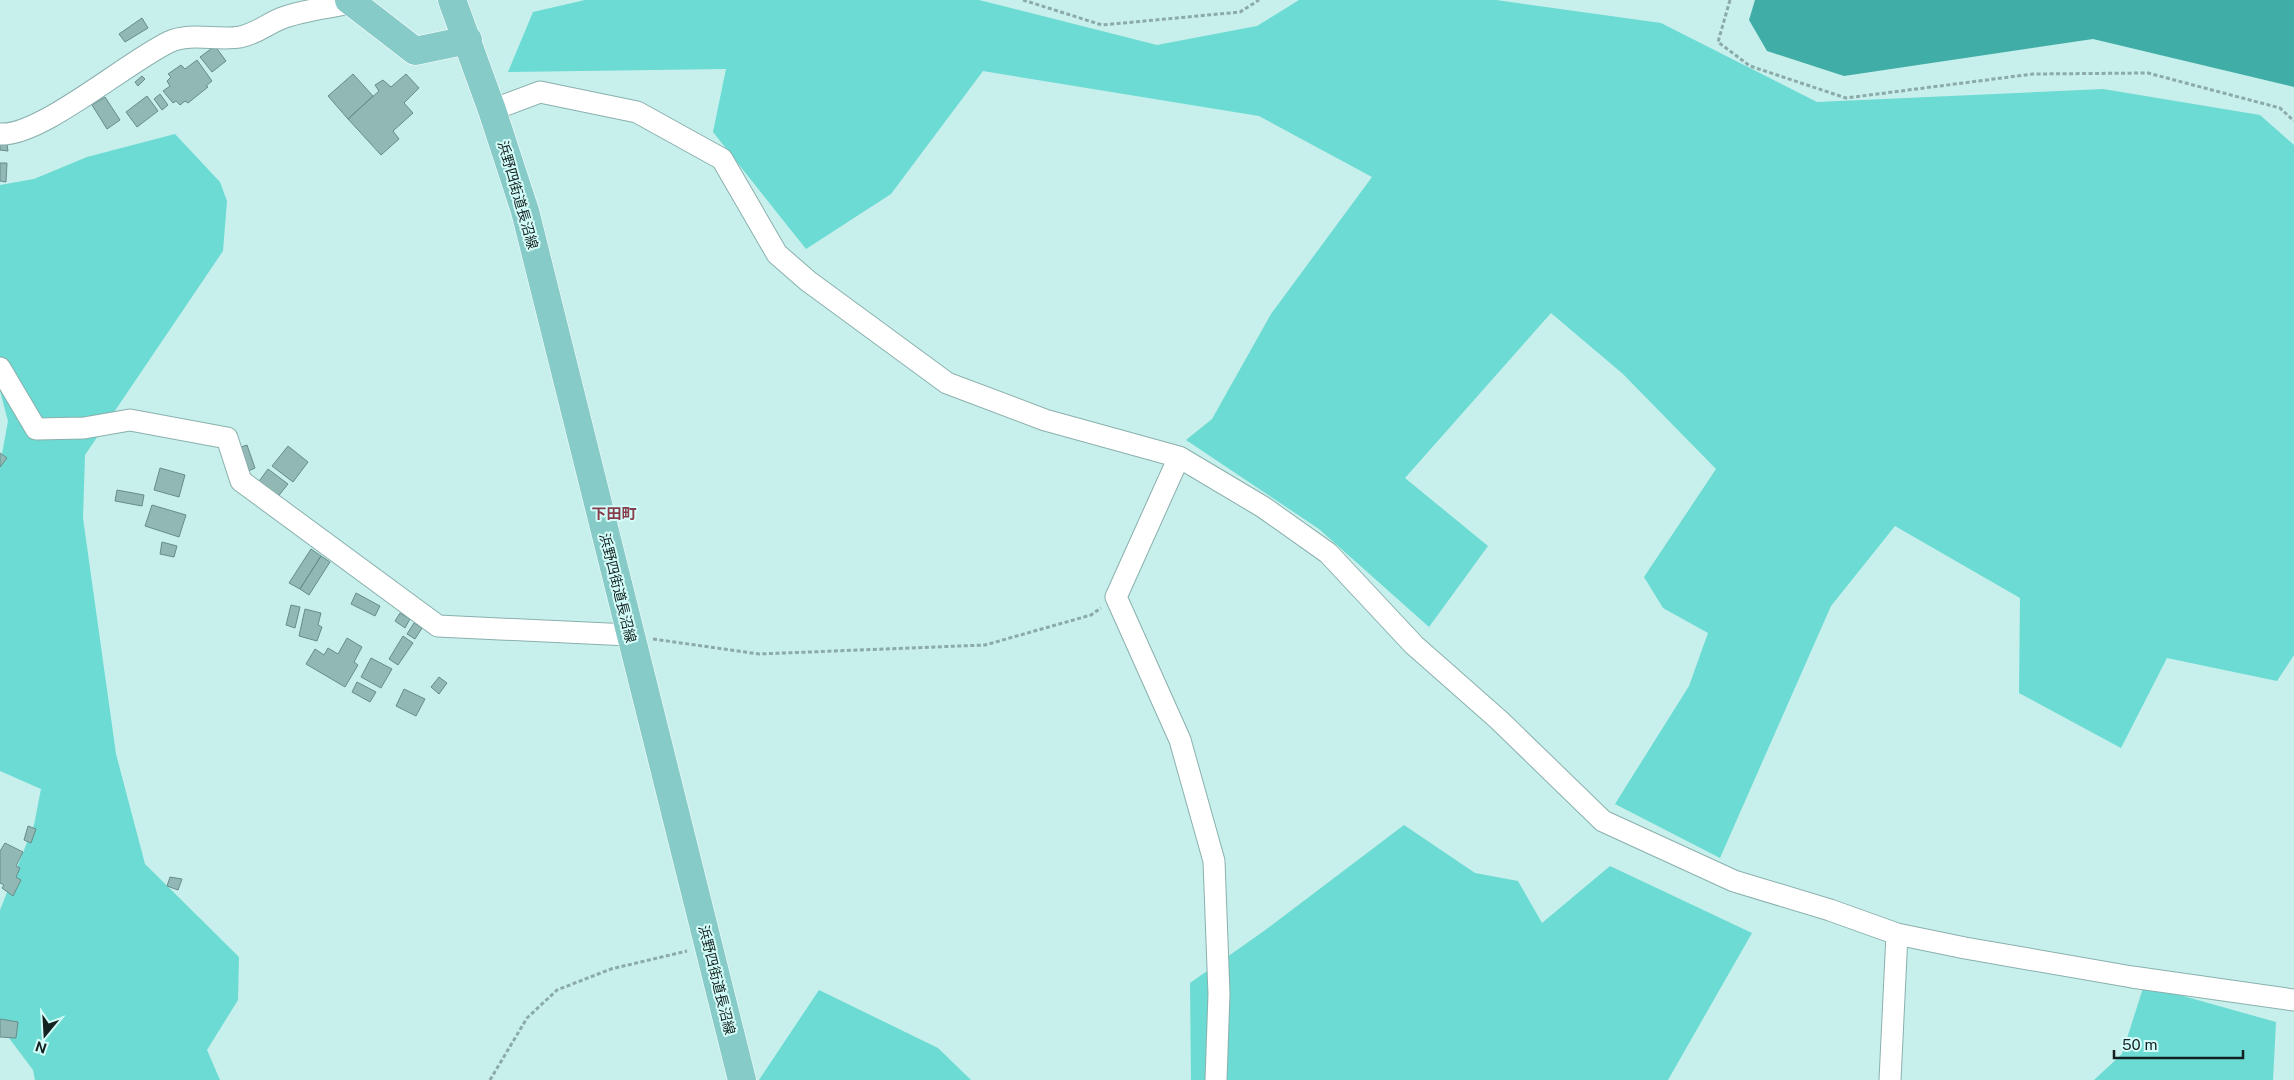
<svg xmlns="http://www.w3.org/2000/svg" width="2294" height="1080" font-family="'Public Sans','Noto Sans JP',sans-serif">
<rect width="100%" height="100%" fill="#c7efec"/>
<!-- green -->
<path fill="#6bdbd3" d="M 585,0 L 979,0 L 1157,45 L 1257,26 L 1299,0 L 1496,0 L 1661,23 L 1817,102 L 2103,89 L 2260,115 L 2294,145 L 2294,655 L 2277,681 L 2167,658 L 2121,748 L 2019,693 L 2020,598 L 1895,526 L 1831,606 L 1720,858 L 1615,804 L 1689,686 L 1708,633 L 1663,608 L 1644,577 L 1716,469 L 1623,374 L 1551,313 L 1405,478 L 1488,546 L 1429,627 L 1319,529 L 1186,440 L 1212,419 L 1271,314 L 1372,177 L 1259,116 L 983,71 L 891,194 L 806,249 L 713,132 L 726,69 L 508,72 L 533,12 Z
M 175,134 L 220,182 L 227,201 L 223,251 L 85,455 L 83,518 L 116,754 L 145,864 L 239,957 L 238,1000 L 207,1050 L 220,1080 L 35,1080 L 33,1070 L 0,1026 L 0,910 L 34,825 L 41,789 L 0,771 L 0,465 L 8,421 L 0,391 L 0,185 L 34,179 L 87,157 Z
M 1404,825 L 1475,873 L 1518,881 L 1542,923 L 1610,866 L 1752,933 L 1668,1080 L 1191,1080 L 1190,983 L 1264,931 Z
M 2144,985 L 2276,1022 L 2273,1080 L 2094,1080 L 2122,1054 Z
M 819,990 L 938,1048 L 971,1080 L 759,1080 Z"/>
<!-- water -->
<path fill="#41ada7" d="M 1755,0 L 2294,0 L 2294,87 L 2093,39 L 1844,76 L 1767,51 L 1749,20 Z"/>
<!-- building -->
<path fill="#91b8b5" stroke="#678d8a" d="M 142,18 L 148,28 L 125,42 L 119,34 Z
M 215,46 L 226,61 L 212,72 L 200,57 Z
M 197,60 L 212,81 L 206,86 L 208,87 L 188,103 L 185,101 L 180,105 L 176,101 L 173,103 L 163,91 L 170,86 L 167,81 L 171,77 L 168,74 L 181,65 L 185,69 Z
M 353,74 L 373,96 L 348,119 L 328,96 Z
M 406,74 L 419,88 L 404,103 L 413,113 L 393,131 L 399,139 L 381,155 L 348,119 L 379,91 L 375,85 L 383,80 L 391,87 Z
M 142,76 L 145,79 L 138,86 L 135,82 Z
M 160,94 L 168,105 L 162,110 L 154,99 Z
M 147,96 L 158,111 L 137,127 L 126,112 Z
M 105,97 L 120,120 L 107,129 L 92,105 Z
M 0,144 L 7,144 L 8,151 L 0,150 Z
M 0,163 L 7,163 L 6,182 L 0,181 Z
M 247,445 L 255,468 L 244,473 L 235,449 Z
M 288,446 L 308,462 L 293,482 L 272,466 Z
M 0,453 L 7,458 L 0,467 Z
M 160,468 L 185,475 L 179,497 L 154,490 Z
M 268,469 L 288,484 L 276,499 L 257,484 Z
M 117,490 L 144,495 L 142,506 L 115,501 Z
M 152,505 L 186,515 L 179,537 L 145,526 Z
M 162,542 L 177,546 L 174,557 L 160,554 Z
M 311,549 L 321,556 L 300,589 L 289,583 Z
M 321,556 L 330,562 L 309,595 L 300,589 Z
M 356,593 L 380,606 L 375,616 L 351,604 Z
M 291,605 L 300,607 L 295,628 L 286,625 Z
M 305,609 L 321,613 L 318,625 L 322,627 L 317,641 L 299,636 Z
M 400,613 L 410,619 L 405,628 L 395,621 Z
M 414,623 L 422,628 L 415,639 L 407,634 Z
M 403,636 L 413,643 L 398,665 L 389,659 Z
M 347,638 L 362,647 L 354,662 L 358,665 L 345,687 L 306,664 L 315,649 L 324,655 L 328,648 L 338,654 Z
M 371,658 L 392,669 L 381,688 L 361,677 Z
M 439,677 L 447,683 L 439,694 L 431,687 Z
M 357,682 L 376,692 L 370,702 L 352,692 Z
M 404,689 L 425,699 L 416,716 L 396,706 Z
M 28,826 L 36,829 L 31,843 L 24,840 Z
M 5,843 L 23,852 L 16,866 L 20,868 L 16,877 L 21,880 L 13,896 L 2,888 L 4,885 L 0,883 L 0,851 Z
M 170,877 L 182,879 L 178,890 L 167,886 Z
M 0,1019 L 18,1022 L 16,1038 L 0,1037 Z"/>
<g fill="none" stroke-linecap="round" stroke-linejoin="round">
<defs>
<path id="minor" d="M 492,110 L 540,92 L 637,112 L 722,159 L 777,254 L 808,281 L 947,383 L 1045,420 L 1179,457 L 1263,507 L 1328,553 L 1414,645 L 1499,720 L 1603,821 L 1734,881 L 1830,910 L 1897,934 L 1965,948 L 2132,977 L 2294,1000
M 0,134 C 40,137 127,62 169,42 C 191,32 217,41 240,37 C 259,33 269,22 285,17 C 306,10 330,7 352,3
M 0,368 L 36,429 L 84,428 L 130,420 L 227,438 L 241,481 L 438,626 L 629,635
M 1179,457 L 1116,597 L 1180,740 L 1214,861 L 1219,994 L 1216,1080
M 1890,1080 L 1897,934"/>
<path id="primary" d="M 349,0 L 415,51 L 468,40
M 452,0 L 492,110 L 525,211 L 742,1080"/>
</defs>
<!-- minor casing -->
<use href="#minor" stroke="#8ab0ad" stroke-width="23"/>
<!-- primary casing -->
<use href="#primary" stroke="#fff" stroke-width="29"/>
<!-- path -->
<path stroke="#8baaa8" stroke-width="3" stroke-dasharray="4 2.5" stroke-linecap="butt" d="M 1023,0 L 1102,25 L 1240,12 L 1259,0
M 1730,0 L 1718,42 L 1750,66 L 1846,98 L 2033,74 L 2148,73 L 2280,108 L 2294,121
M 653,639 L 759,654 L 985,645 L 1091,615 L 1101,608
M 490,1080 L 527,1018 L 557,990 L 611,969 L 687,951"/>
<!-- minor -->
<use href="#minor" stroke="#fff" stroke-width="21"/>
<!-- primary -->
<use href="#primary" stroke="#86cbc7" stroke-width="28"/>
</g>
<g text-anchor="middle" dominant-baseline="central" stroke-width="4" stroke-linejoin="round" paint-order="stroke">
<!-- street labels -->
<g font-size="14" fill="#132221" stroke="#d4fdf9">
<text transform="translate(518 195) rotate(74)">浜野四街道長沼線</text>
<text transform="translate(618 588) rotate(76)">浜野四街道長沼線</text>
<text transform="translate(717 980) rotate(76)">浜野四街道長沼線</text>
</g>
<!-- neighbourhood labels -->
<g font-size="15" font-weight="bold" fill="#863d4b" stroke="#d4fdf9">
<text x="614" y="513">下田町</text>
</g>
</g>
<!-- north arrow -->
<g transform="translate(45 1035) rotate(198)" stroke="#d4fdf9" stroke-width="4" paint-order="stroke">
<path d="M0-4L9 19L0 12L-9 19Z" fill="#132221"/>
<text y="-8" font-size="14" font-weight="bold" text-anchor="middle" fill="#132221">N</text>
</g>
<!-- scale -->
<path d="M2114 1050v8h129v-8" fill="none" stroke="#132221" stroke-width="2.5"/>
<text x="2122" y="1050" font-size="15" fill="#132221" stroke="#d4fdf9" stroke-width="4" paint-order="stroke">50 m</text>
</svg>
